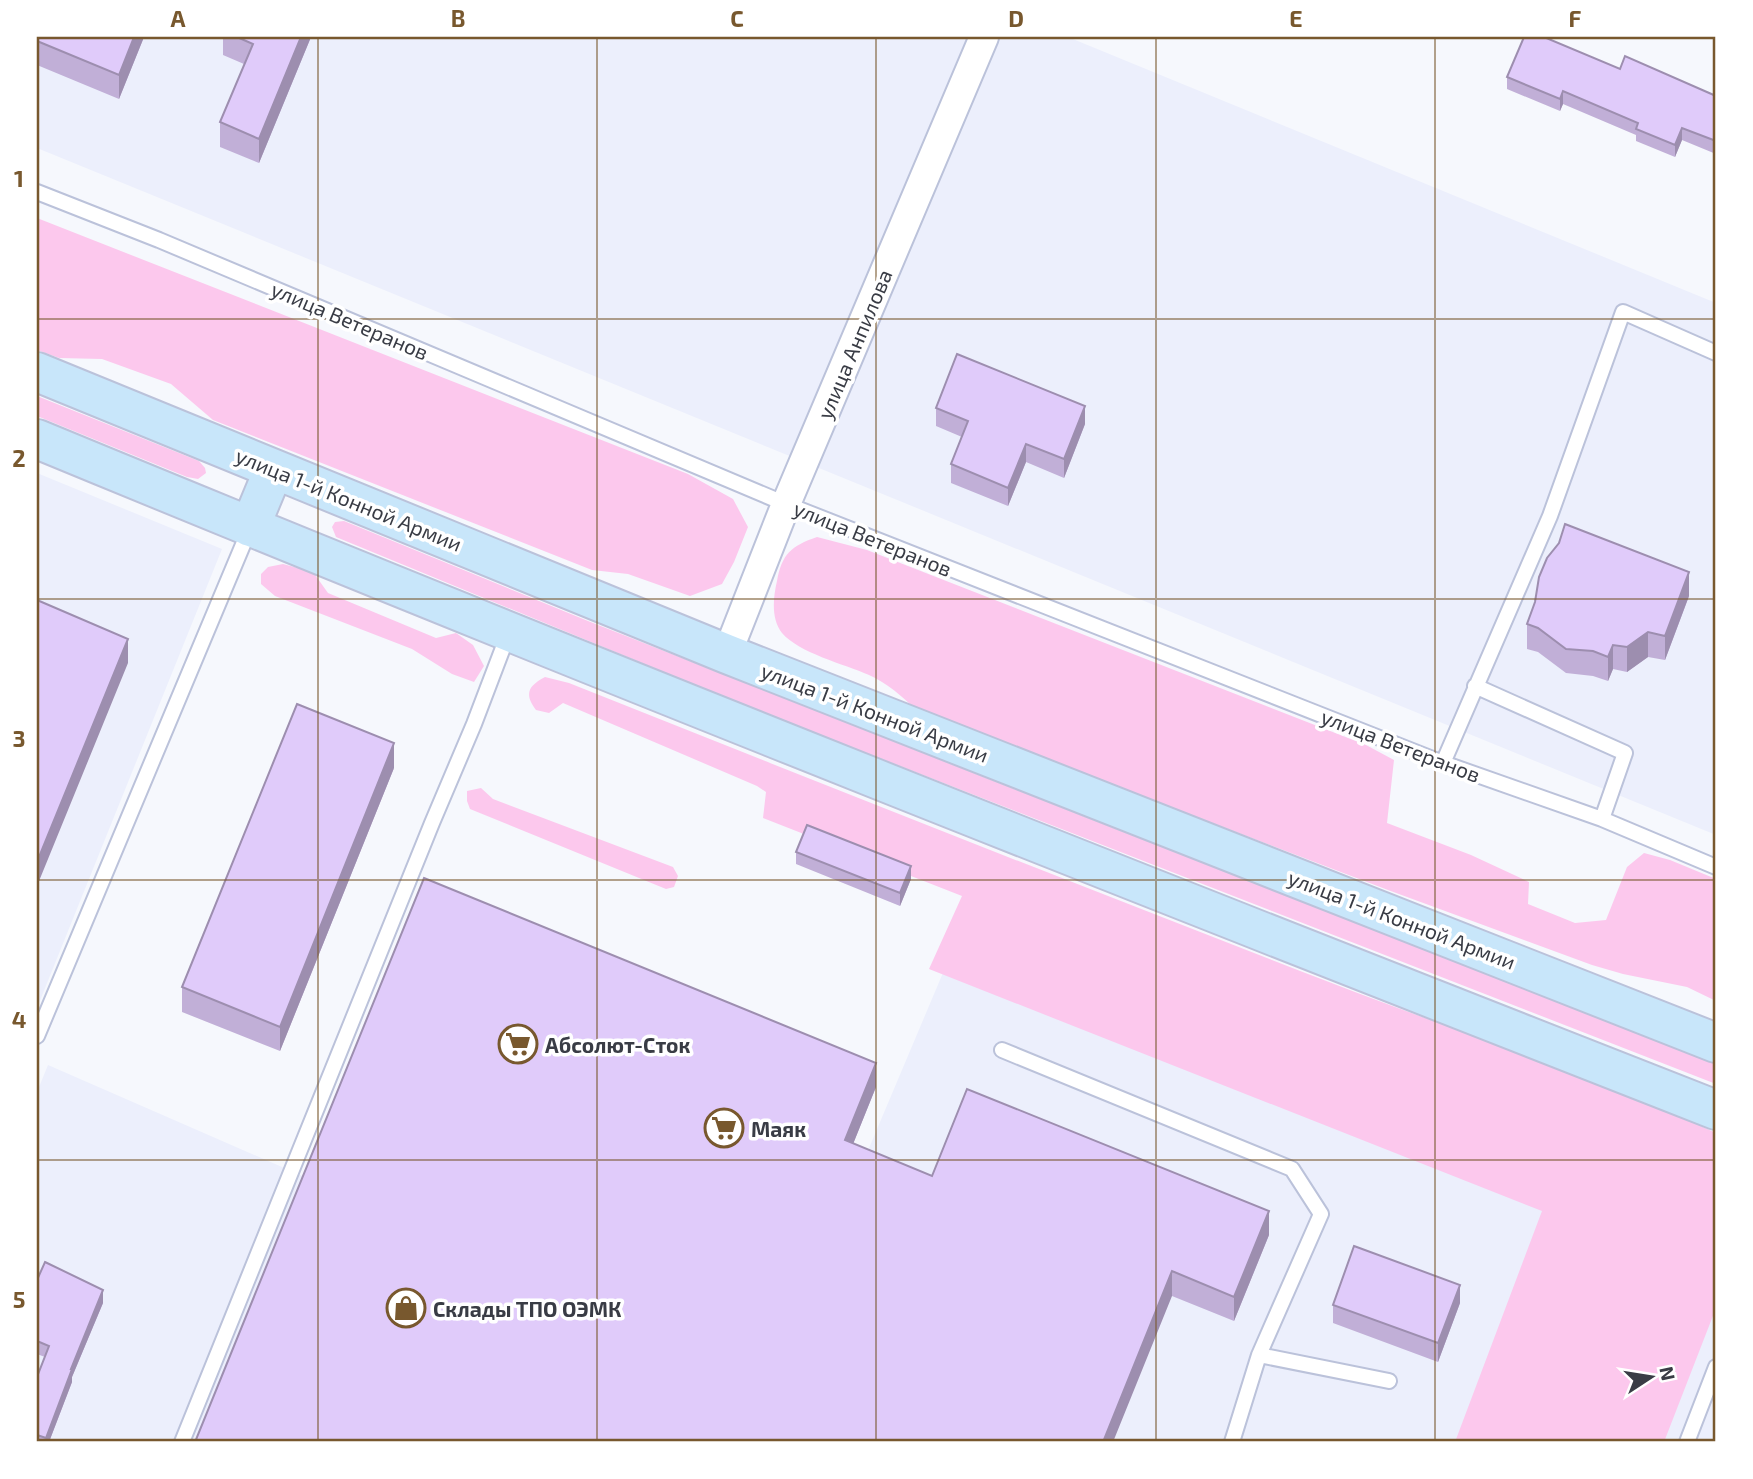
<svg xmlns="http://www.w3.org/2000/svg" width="1753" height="1479" font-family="'Exo 2',sans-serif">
<rect width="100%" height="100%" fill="#f6f8fd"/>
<!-- built -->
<path fill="#eceffc" d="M 37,37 L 1068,37 L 1716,303 L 1716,835 L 37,148 Z
M 37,473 L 222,549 L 37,1008 Z
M 964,923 L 1716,1213 L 1716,1442 L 745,1442 Z
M 48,1065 L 768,1379 L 742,1442 L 37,1442 L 37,1092 Z"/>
<!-- green -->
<path fill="#fcc8ed" d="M 37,218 L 688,474 L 733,499 L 748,527 L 734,562 L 722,584 L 690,596 L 628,574 L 592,570 L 213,420 L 171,384 L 102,359 L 59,358 L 37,350 Z
M 37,396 L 199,461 L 205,468 L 206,473 L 198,479 L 187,477 L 37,416 Z
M 344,521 L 588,621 L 1116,829 L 1716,1062 L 1716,1084 L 756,710 L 336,537 L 332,527 L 335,522 Z
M 817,537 L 867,550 L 1366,745 L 1394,760 L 1387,823 L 1471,855 L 1529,882 L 1528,904 L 1575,923 L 1606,920 L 1627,867 L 1644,853 L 1670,860 L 1716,879 L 1716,1001 L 1687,987 L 1623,974 L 1592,965 L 1388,890 L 916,710 C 902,696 887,683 869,675 C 844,664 799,653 782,633 C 771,619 773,598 777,581 C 782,554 791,546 817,537 Z
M 283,564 L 313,572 L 328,593 L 436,638 L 456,633 L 473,645 L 484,666 L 474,682 L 452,674 L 412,649 L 275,596 L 261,584 L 261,574 L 268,567 Z
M 545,677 L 569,683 C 822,784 1075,884 1329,982 C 1458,1032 1592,1074 1716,1133 L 1716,1308 L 1664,1442 L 1455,1442 L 1542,1211 L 929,969 L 962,896 L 763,818 L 766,792 L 757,786 L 563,703 L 549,713 L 536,710 C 524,694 528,686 545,677 Z
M 481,788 L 493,799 L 673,867 L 678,876 L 674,887 L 666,889 L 470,809 L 467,801 L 467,791 Z"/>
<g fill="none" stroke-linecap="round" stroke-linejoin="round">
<defs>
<path id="lane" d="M 37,192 L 159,240 L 786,504 L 1443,763 L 1602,819 L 1716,867
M 1475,686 L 1625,753 L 1602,819
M 1443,763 L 1550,516 L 1623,312 L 1716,353
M 37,1036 L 250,528
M 1002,1050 L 1292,1169 L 1321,1214 L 1259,1355 L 1232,1442
M 1259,1355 L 1389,1381
M 182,1442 L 432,823 L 474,724 L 509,632
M 1687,1442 L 1716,1367"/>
<path id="street" d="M 727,654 L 786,504 L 984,37"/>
<path id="secondary" d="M 37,372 L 727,654 L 1716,1043
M 37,439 C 594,669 1155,890 1716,1110
M 250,527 L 274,469"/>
</defs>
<!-- lane casing -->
<use href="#lane" stroke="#bbc2da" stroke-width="18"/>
<!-- street casing -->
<use href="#street" stroke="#bbc2da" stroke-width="32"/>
<!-- secondary casing -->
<use href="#secondary" stroke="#bbc2da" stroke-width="42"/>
<!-- lane -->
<use href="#lane" stroke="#fff" stroke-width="14"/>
<!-- street -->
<use href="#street" stroke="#fff" stroke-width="28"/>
<!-- secondary -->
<use href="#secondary" stroke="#c8e6fa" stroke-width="38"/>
</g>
<!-- wall -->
<path fill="#c1afd7" d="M 37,37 L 144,37 L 119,99 L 37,65 Z
M 223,37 L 311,37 L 259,163 L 220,147 L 220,122 L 244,64 L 223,55 Z
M 1620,69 L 1716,96 L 1716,154 L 1682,140 L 1675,157 L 1636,141 L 1636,135 L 1563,104 L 1560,111 L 1507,89 L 1507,77 Z
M 936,408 L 1085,424 L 1064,478 L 1026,462 L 1008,506 L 951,483 L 951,464 L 962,437 L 936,426 Z
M 1689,596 L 1665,660 L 1648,657 L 1627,672 L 1613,669 L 1608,681 L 1593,676 L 1566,673 L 1538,652 L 1527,649 L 1527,624 Z
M 394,768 L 280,1051 L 182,1012 L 182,987 Z
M 796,852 L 911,879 L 900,906 L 796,864 Z
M 876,1087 L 853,1144 L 932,1176 L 1269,1235 L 1234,1321 L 1172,1296 L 195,1442 Z
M 37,1280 L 103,1303 L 72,1377 L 72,1382 L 49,1442 L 37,1442 L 37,1377 L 45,1357 L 37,1354 Z
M 1460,1303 L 1438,1362 L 1333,1323 L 1333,1305 Z"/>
<!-- shaded-wall -->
<path fill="#9d8eaf" d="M 134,37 L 144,37 L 119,99 L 119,75 Z
M 301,37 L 311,37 L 259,163 L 259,139 Z
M 1563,91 L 1563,104 L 1560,111 L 1560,99 Z
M 1682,128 L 1682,140 L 1675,157 L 1675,145 Z
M 1085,406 L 1085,424 L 1064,478 L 1064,459 Z
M 1026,444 L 1026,462 L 1008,506 L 1008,488 Z
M 1689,572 L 1689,596 L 1665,660 L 1665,636 Z
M 1648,632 L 1648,657 L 1627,672 L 1627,647 Z
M 128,639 L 128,663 L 37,886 L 37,862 Z
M 1613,645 L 1613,669 L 1608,681 L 1608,657 Z
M 394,743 L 394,768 L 280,1051 L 280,1027 Z
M 911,866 L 911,879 L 900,906 L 900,893 Z
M 876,1063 L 876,1087 L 845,1164 L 845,1140 Z
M 1269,1211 L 1269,1235 L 1234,1321 L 1234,1297 Z
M 1172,1271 L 1172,1296 L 1113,1442 L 1103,1442 Z
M 1460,1285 L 1460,1303 L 1438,1362 L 1438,1343 Z
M 103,1290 L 103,1303 L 72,1377 L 72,1382 L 49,1442 L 46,1442 L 46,1438 L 71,1369 Z"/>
<!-- building -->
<path fill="#e0cbfa" stroke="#9d8eaf" stroke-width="2" d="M 37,37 L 134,37 L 119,75 L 37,41 Z
M 237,37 L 301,37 L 259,139 L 220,122 L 253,44 Z
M 1524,37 L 1544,37 L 1620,69 L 1625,56 L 1716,96 L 1716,141 L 1682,128 L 1675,145 L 1636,129 L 1638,123 L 1563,91 L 1560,99 L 1507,77 Z
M 957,354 L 1085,406 L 1064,459 L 1026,444 L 1008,488 L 951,464 L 968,421 L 936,408 Z
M 1565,524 L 1689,572 L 1665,636 L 1648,632 L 1627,647 L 1613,645 L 1608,657 L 1593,651 L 1566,649 L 1538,628 L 1527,624 L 1535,602 L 1539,577 L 1547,558 L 1559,543 Z
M 37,600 L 128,639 L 37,862 Z
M 297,704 L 394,743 L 280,1027 L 182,987 Z
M 807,825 L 911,866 L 900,893 L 796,852 Z
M 424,878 L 876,1063 L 845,1140 L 932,1176 L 967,1089 L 1269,1211 L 1234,1297 L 1172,1271 L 1103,1442 L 195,1442 Z
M 1354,1246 L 1460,1285 L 1438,1343 L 1333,1305 Z
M 45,1262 L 103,1290 L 71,1369 L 72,1369 L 46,1438 L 37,1435 L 37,1377 L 49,1346 L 37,1341 L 37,1280 Z"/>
<!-- grid -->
<path fill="none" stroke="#78582e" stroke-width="2" stroke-opacity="0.55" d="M 318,37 L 318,1442M 597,37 L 597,1442M 876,37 L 876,1442M 1156,37 L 1156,1442M 1435,37 L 1435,1442M 37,319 L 1716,319M 37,599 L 1716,599M 37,880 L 1716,880M 37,1160 L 1716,1160"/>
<!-- icons -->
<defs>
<symbol id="supermarket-ring" viewBox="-11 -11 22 22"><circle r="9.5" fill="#fff" stroke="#78582e" stroke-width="1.5"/><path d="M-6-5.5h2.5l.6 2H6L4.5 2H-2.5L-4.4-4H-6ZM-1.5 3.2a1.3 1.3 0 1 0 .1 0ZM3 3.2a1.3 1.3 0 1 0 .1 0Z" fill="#78582e"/></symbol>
<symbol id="shop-ring" viewBox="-11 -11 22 22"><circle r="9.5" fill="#fff" stroke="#78582e" stroke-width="1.5"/><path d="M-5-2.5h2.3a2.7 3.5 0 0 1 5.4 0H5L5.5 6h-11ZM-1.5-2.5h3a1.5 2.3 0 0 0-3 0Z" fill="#78582e"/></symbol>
</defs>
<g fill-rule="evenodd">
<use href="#supermarket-ring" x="496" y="1022" width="44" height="44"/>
<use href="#supermarket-ring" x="702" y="1106" width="44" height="44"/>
<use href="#shop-ring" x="384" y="1286" width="44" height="44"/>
</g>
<g text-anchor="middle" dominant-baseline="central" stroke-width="7" stroke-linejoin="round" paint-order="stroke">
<!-- street labels -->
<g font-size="21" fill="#393c45" stroke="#fff">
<text transform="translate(350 320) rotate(23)">улица Ветеранов</text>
<text transform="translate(854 344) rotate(-67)">улица Анпилова</text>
<text transform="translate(349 499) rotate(22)">улица 1-й Конной Армии</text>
<text transform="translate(873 538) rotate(22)">улица Ветеранов</text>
<text transform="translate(875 712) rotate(21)">улица 1-й Конной Армии</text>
<text transform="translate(1401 745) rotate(21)">улица Ветеранов</text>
<text transform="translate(1402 919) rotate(21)">улица 1-й Конной Армии</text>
</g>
<!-- poi labels -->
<g font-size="21" font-weight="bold" fill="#393c45" stroke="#fff" text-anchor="start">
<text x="545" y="1044">Абсолют-Сток</text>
<text x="751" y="1128">Маяк</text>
<text x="433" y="1308">Склады ТПО ОЭМК</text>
</g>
</g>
<!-- border -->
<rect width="1753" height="1479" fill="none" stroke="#ffffff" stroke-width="77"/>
<!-- north arrow -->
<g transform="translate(1651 1377) rotate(78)" stroke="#ffffff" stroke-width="5" paint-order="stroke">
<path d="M0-5L12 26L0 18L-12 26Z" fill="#393c45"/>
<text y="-10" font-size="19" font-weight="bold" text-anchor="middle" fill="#393c45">N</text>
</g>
<rect x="38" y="38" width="1676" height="1402" fill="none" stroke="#78582e" stroke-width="2.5"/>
<g font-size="23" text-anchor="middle" font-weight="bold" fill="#78582e">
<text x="178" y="27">A</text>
<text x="458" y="27">B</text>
<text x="737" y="27">C</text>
<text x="1016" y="27">D</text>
<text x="1296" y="27">E</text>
<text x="1575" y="27">F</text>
<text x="19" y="187">1</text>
<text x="19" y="467">2</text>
<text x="19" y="747">3</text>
<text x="19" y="1028">4</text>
<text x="19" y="1308">5</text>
</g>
</svg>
